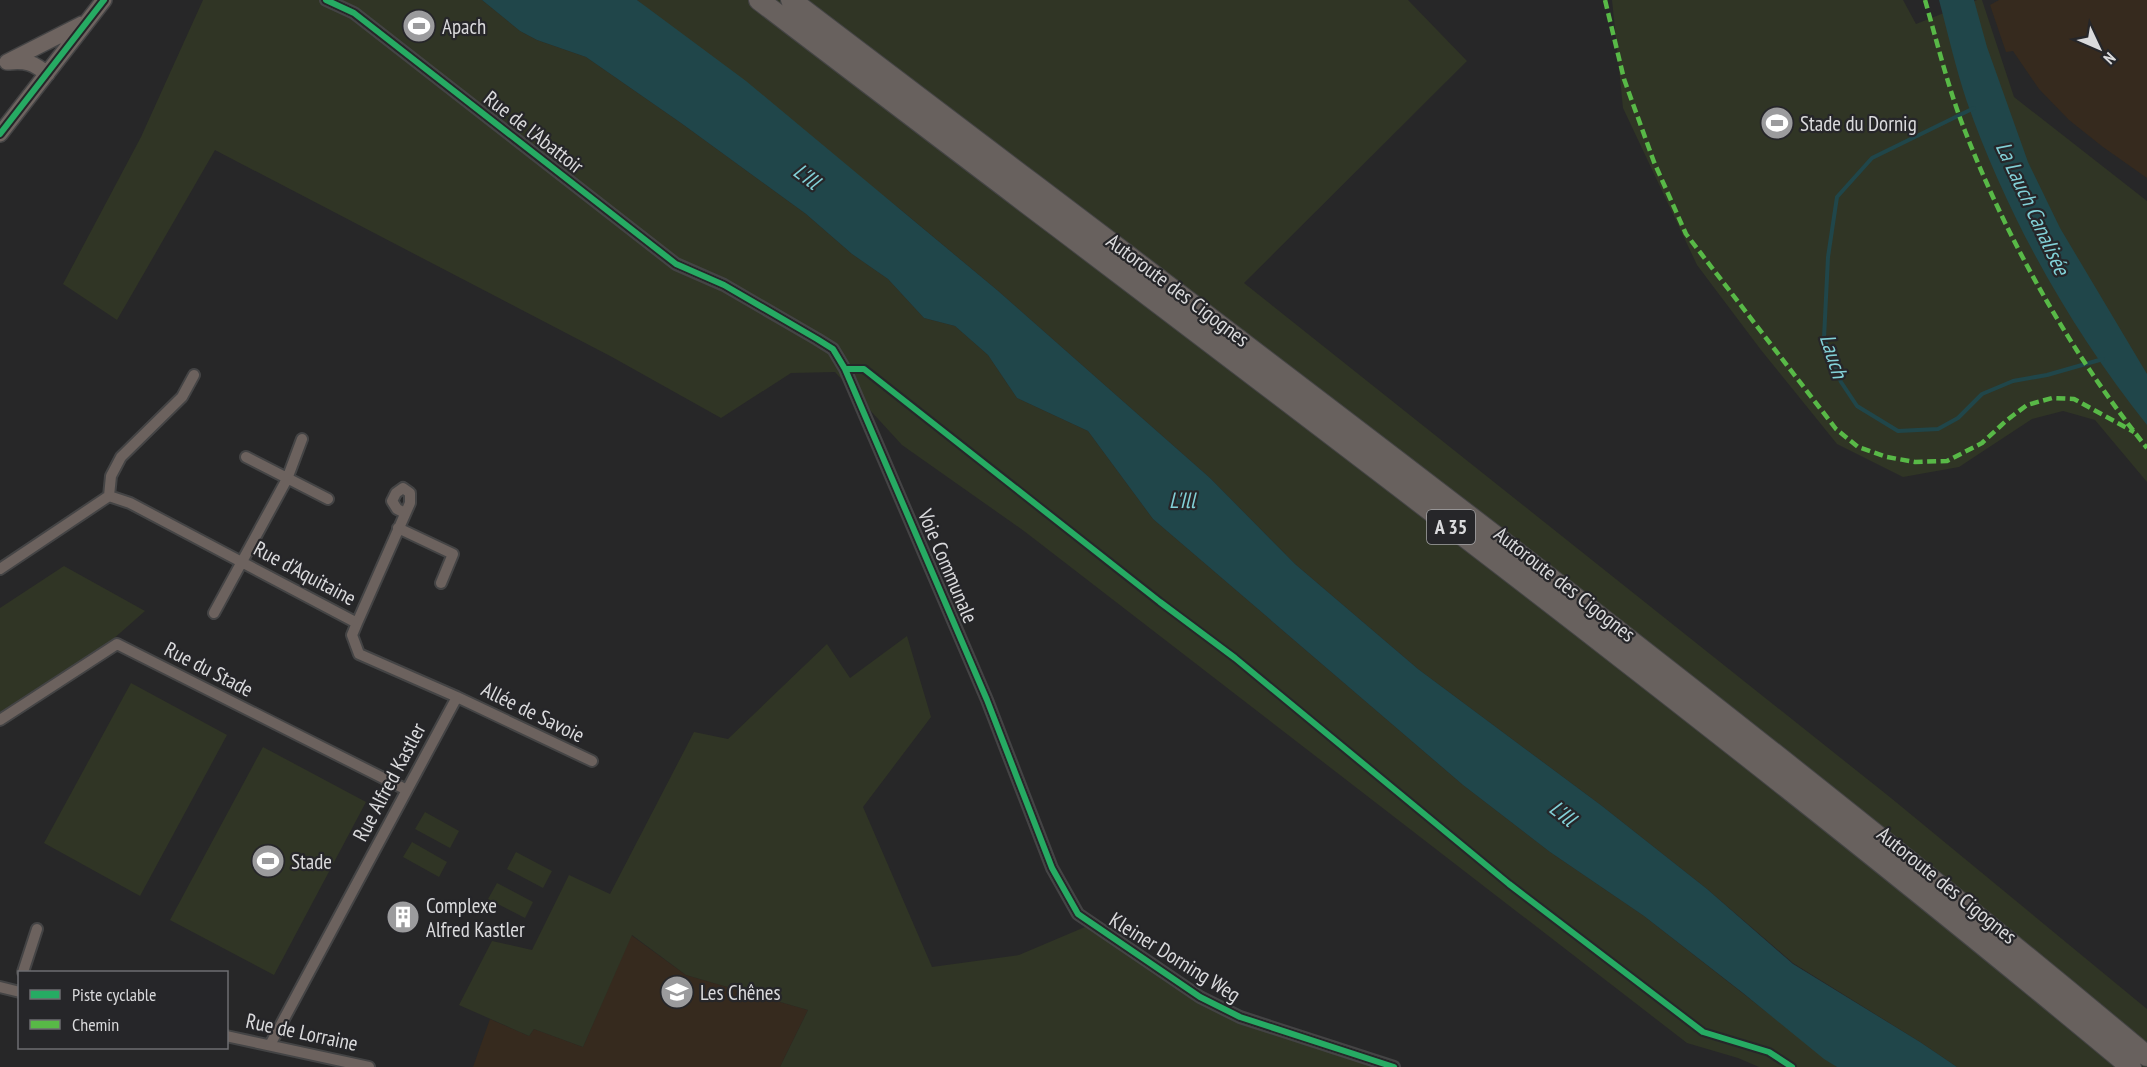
<svg xmlns="http://www.w3.org/2000/svg" width="2147" height="1067" font-family="'PT Sans Narrow',sans-serif">
<rect width="100%" height="100%" fill="#272728"/>
<!-- education -->
<path fill="#362a1e" d="M 1999,0 L 2147,0 L 2147,178 L 2103,147 L 2069,120 L 2039,89 L 2013,51 L 2006,52 L 1990,5 Z
M 631,935 L 686,975 L 808,1010 L 780,1067 L 473,1067 L 490,1019 L 529,1036 L 534,1029 L 583,1047 Z"/>
<!-- green -->
<path fill="#303525" d="M 203,0 L 482,0 L 520,31 L 537,40 L 586,57 L 681,123 L 806,214 L 852,254 L 888,279 L 924,318 L 955,326 L 988,355 L 1017,398 L 1088,431 L 1153,519 L 1463,785 L 1550,852 L 1644,916 L 1837,1067 L 1759,1067 L 1738,1058 L 1687,1043 L 1024,531 L 902,445 L 835,372 L 791,373 L 721,418 L 612,357 L 215,150 L 117,320 L 63,284 L 141,137 Z
M 637,0 L 1408,0 L 1467,61 L 1244,283 L 1891,798 L 2147,1009 L 2147,1067 L 1957,1067 L 1920,1042 L 1793,963 L 1707,889 L 1602,806 L 1418,669 L 1295,564 L 1210,478 L 997,290 L 901,210 Z
M 1612,0 L 1903,0 L 1916,24 L 1977,0 L 1982,0 L 2014,97 L 2147,201 L 2147,482 L 2095,420 L 2063,411 L 2032,419 L 1959,467 L 1903,477 L 1837,444 L 1761,350 L 1697,265 L 1623,108 Z
M 64,566 L 145,611 L 112,640 L 0,712 L 0,608 Z
M 907,636 L 931,717 L 863,807 L 932,967 L 1019,955 L 1085,927 L 1246,1016 L 1394,1067 L 780,1067 L 808,1010 L 686,975 L 632,935 L 583,1047 L 534,1029 L 529,1036 L 459,1005 L 492,941 L 532,950 L 569,875 L 610,894 L 694,732 L 728,739 L 827,644 L 850,678 Z
M 131,683 L 227,735 L 140,896 L 44,843 Z
M 263,747 L 366,802 L 274,975 L 170,920 Z
M 425,812 L 459,831 L 450,848 L 415,829 Z
M 412,842 L 447,862 L 439,877 L 403,857 Z
M 516,852 L 552,871 L 543,888 L 507,869 Z
M 497,883 L 533,902 L 525,918 L 488,899 Z"/>
<!-- water -->
<path fill="#20464a" d="M 482,0 L 637,0 L 746,81 L 997,290 L 1210,478 L 1295,564 L 1418,669 L 1602,806 L 1707,889 L 1793,964 L 1920,1042 L 1957,1067 L 1837,1067 L 1824,1059 L 1743,993 L 1644,916 L 1550,852 L 1463,785 L 1153,519 L 1088,431 L 1017,398 L 988,355 L 955,326 L 924,318 L 888,279 L 852,254 L 806,214 L 681,123 L 586,57 L 537,40 L 520,31 Z
M 1939,0 L 1974,0 L 1987,47 L 2028,162 L 2060,228 L 2147,374 L 2147,425 C 2070,328 2008,218 1967,102 C 1956,69 1948,34 1939,0 Z"/>
<g fill="none" stroke-linecap="round" stroke-linejoin="round">
<!-- stream -->
<path stroke="#20464a" stroke-width="4" d="M 1974,108 L 1872,158 L 1837,197 L 1828,257 L 1824,338 L 1841,382 L 1857,406 L 1898,431 L 1938,429 L 1958,418 L 1982,394 L 2013,381 L 2047,375 L 2103,359"/>
<defs>
<path id="street" d="M 326,0 L 354,13 L 676,264 L 724,285 L 817,339 L 833,349 L 845,369 L 987,700 L 1052,868 L 1078,914 L 1200,997 L 1240,1017 L 1394,1067
M 246,457 L 328,499
M 109,496 L 130,503 L 357,623 L 352,635 L 359,654 L 457,697 L 592,761
M 398,528 L 453,554 L 441,583
M 0,569 L 109,496 L 111,476 L 121,457 L 182,397 L 194,375
M 214,613 L 287,479 L 302,439
M 357,623 L 410,503 L 410,493 L 403,488 L 396,493 L 392,501 L 397,509 L 405,513
M 0,720 L 117,644 L 407,790
M 23,972 L 37,929
M 0,987 L 20,992
M 226,1036 L 369,1067
M 270,1045 L 457,697"/>
<path id="secondary" d="M 7,62 L 82,24
M 9,62 C 26,60 34,63 47,74
M 0,134 L 104,0"/>
<path id="highway" d="M 759,0 C 1220,352 1686,696 2131,1067
M 791,0 C 1247,347 1707,688 2147,1056"/>
</defs>
<!-- street casing -->
<use href="#street" stroke="#444445" stroke-width="14"/>
<!-- secondary casing -->
<use href="#secondary" stroke="#444445" stroke-width="18"/>
<!-- highway casing -->
<use href="#highway" stroke="#444445" stroke-width="22"/>
<!-- street -->
<use href="#street" stroke="#6c625e" stroke-width="10"/>
<!-- secondary -->
<use href="#secondary" stroke="#6e6460" stroke-width="15"/>
<!-- highway -->
<use href="#highway" stroke="#68615e" stroke-width="20"/>
<!-- quiet -->
<path stroke="#58b947" stroke-width="4.5" stroke-dasharray="9 4.5" stroke-linecap="butt" d="M 1605,0 L 1624,79 L 1654,162 L 1686,234 L 1836,429 L 1858,447 L 1887,457 L 1915,462 L 1947,461 L 1982,443 L 2007,420 L 2027,405 L 2052,398 L 2074,399 L 2134,432
M 1925,0 C 1937,42 1949,91 1965,131 C 2008,242 2072,355 2147,448"/>
<defs>
<path id="cycleway" d="M 326,0 L 354,13 L 676,264 L 724,285 L 817,339 L 833,349 L 845,369 L 987,700 L 1052,868 L 1078,914 L 1200,997 L 1240,1017 L 1394,1067
M 0,134 L 104,0
M 845,369 L 864,369 L 1160,602 L 1235,658 L 1509,884 L 1703,1032 L 1769,1052 L 1792,1067"/>
</defs>
<!-- cycleway casing -->
<use href="#cycleway" stroke="#262629" stroke-width="10"/>
<!-- cycleway -->
<use href="#cycleway" stroke="#26ab63" stroke-width="6"/>
</g>
<!-- icons -->
<defs>
<symbol id="stadium-disc" viewBox="-11 -11 22 22"><circle r="9.5" fill="#9b9b9d" stroke="#262629"/><path d="M0-5a6.5 5 0 1 0 0 10a6.5 5 0 1 0 0-10ZM-3.5-1.8h7v3.6h-7Z" fill="#fff"/></symbol>
<symbol id="building-disc" viewBox="-11 -11 22 22"><circle r="9.5" fill="#9b9b9d" stroke="#262629"/><path d="M-4-6H4V6H1V3H-1V6H-4ZM-2.5-4.3h1.7v1.8h-1.7ZM.8-4.3h1.7v1.8H.8ZM-2.5-1h1.7V.8h-1.7ZM.8-1h1.7V.8H.8Z" fill="#fff"/></symbol>
<symbol id="school-disc" viewBox="-11 -11 22 22"><circle r="9.5" fill="#9b9b9d" stroke="#262629"/><path d="M0-5L7-2L0 1L-7-2ZM-4 1L0 2.5L4 1V4Q0 6-4 4Z" fill="#fff"/></symbol>
</defs>
<g fill-rule="evenodd">
<use href="#stadium-disc" x="400" y="7" width="38" height="38"/>
<use href="#stadium-disc" x="1758" y="104" width="38" height="38"/>
<use href="#stadium-disc" x="249" y="842" width="38" height="38"/>
<use href="#building-disc" x="384" y="898" width="38" height="38"/>
<use href="#school-disc" x="658" y="973" width="38" height="38"/>
</g>
<g text-anchor="middle" dominant-baseline="central" stroke-width="4.5" stroke-linejoin="round" paint-order="stroke">
<!-- shield labels -->
<rect fill="#262629" stroke="#a4a4a6" stroke-width="1.5" x="1427" y="510" width="48" height="34" rx="4.5"/>
<g font-size="20" font-weight="bold" fill="#dadadc">
<text x="1451" y="527">A 35</text>
</g>
<!-- poi labels -->
<g font-size="21" fill="#dadadc" stroke="#262629" text-anchor="start">
<text x="442" y="26">Apach</text>
<text x="1800" y="123">Stade du Dornig</text>
<text x="291" y="861">Stade</text>
<text x="426" y="905">Complexe<tspan x="426" dy="24">Alfred Kastler</tspan></text>
<text x="700" y="992">Les Chênes</text>
</g>
<!-- street labels -->
<g font-size="21" fill="#dadadc" stroke="#262629">
<text transform="translate(534 132) rotate(38)">Rue de l'Abattoir</text>
<text transform="translate(1178 290) rotate(37)">Autoroute des Cigognes</text>
<text transform="translate(948 566) rotate(67)">Voie Communale</text>
<text transform="translate(305 573) rotate(28)">Rue d'Aquitaine</text>
<text transform="translate(1565 584) rotate(38)">Autoroute des Cigognes</text>
<text transform="translate(209 669) rotate(27)">Rue du Stade</text>
<text transform="translate(533 712) rotate(26)">Allée de Savoie</text>
<text transform="translate(389 782) rotate(-62)">Rue Alfred Kastler</text>
<text transform="translate(1947 885) rotate(39)">Autoroute des Cigognes</text>
<text transform="translate(1175 957) rotate(32)">Kleiner Dorning Weg</text>
<text transform="translate(302 1032) rotate(12)">Rue de Lorraine</text>
</g>
<!-- water labels -->
<g font-size="22" font-style="italic" fill="#82d0d7" stroke="#262629">
<text transform="translate(807 176) rotate(37)">L'Ill</text>
<text transform="translate(2033 208) rotate(65)">La Lauch Canalisée</text>
<text transform="translate(1834 356) rotate(72)">Lauch</text>
<text x="1182" y="500">L'Ill</text>
<text transform="translate(1563 813) rotate(39)">L'Ill</text>
</g>
</g>
<!-- legend -->
<rect x="18" y="971" width="210" height="78" fill="#262629" stroke="#6e6e71" stroke-width="1.5"/>
<rect x="30" y="990" width="30" height="9" fill="#26ab63" stroke="#6e6e71" stroke-width="1.5"/>
<text x="72" y="1001" font-size="18" fill="#dadadc">Piste cyclable</text>
<rect x="30" y="1020" width="30" height="9" fill="#58b947" stroke="#6e6e71" stroke-width="1.5"/>
<text x="72" y="1031" font-size="18" fill="#dadadc">Chemin</text>
<!-- north arrow -->
<g transform="translate(2099 48) rotate(134)" stroke="#262629" stroke-width="4.5" paint-order="stroke">
<path d="M0-4.5L10 22L0 15L-10 22Z" fill="#dadadc"/>
<text y="-9" font-size="16" font-weight="bold" text-anchor="middle" fill="#dadadc">N</text>
</g>
</svg>
